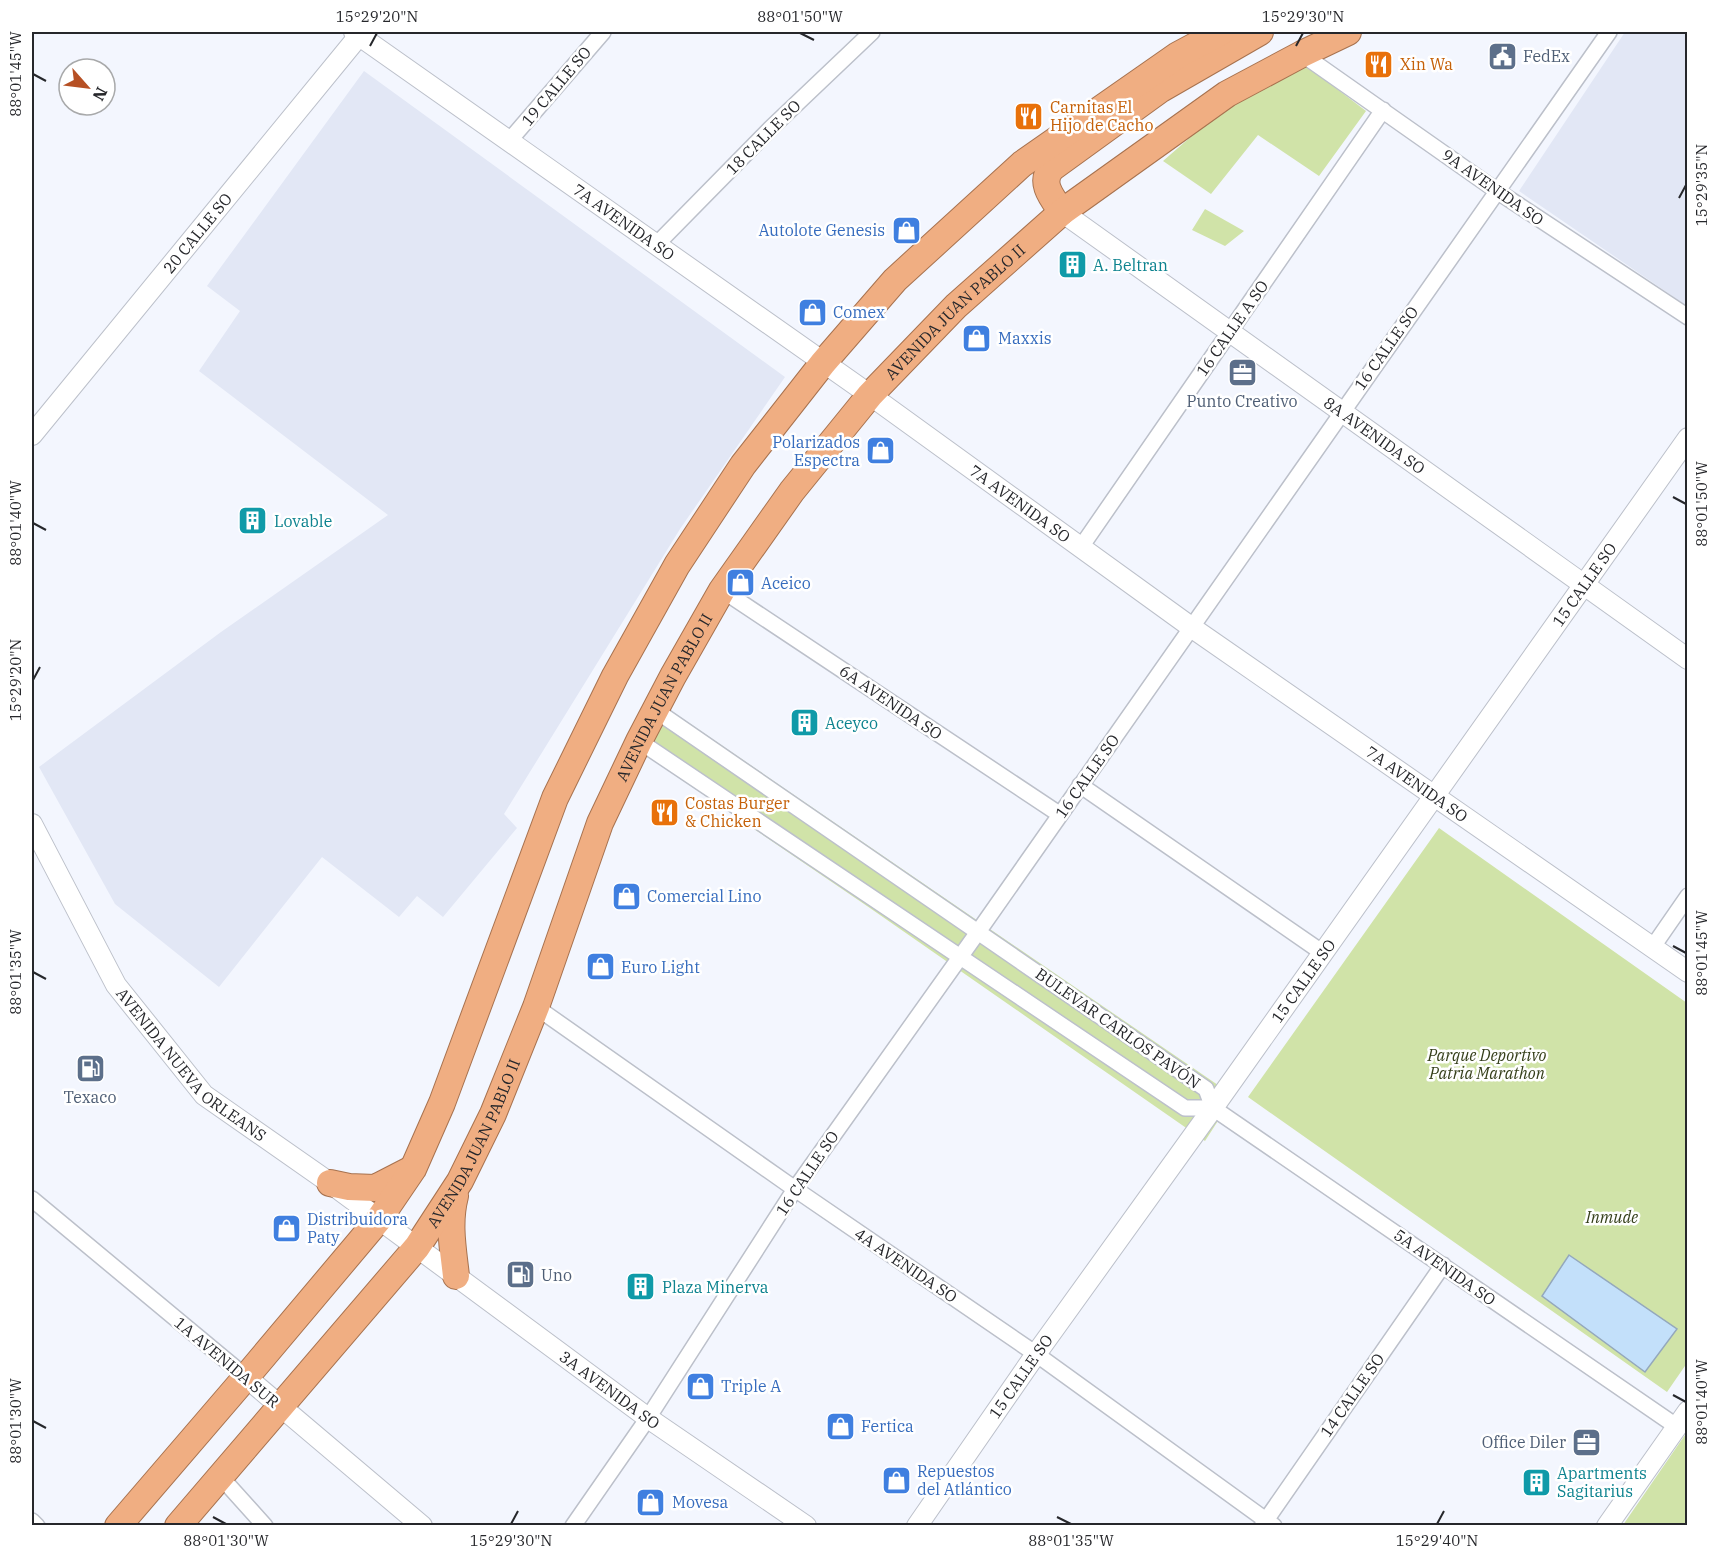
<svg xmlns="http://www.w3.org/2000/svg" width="1719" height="1557" font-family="'IBM Plex Serif',serif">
<rect width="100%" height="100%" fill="#f3f6fe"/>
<!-- built -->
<path fill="#e2e7f5" d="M 1625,32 L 1687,32 L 1687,306 L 1519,191 Z
M 364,71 L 785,377 L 680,529 L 504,814 L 517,828 L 443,917 L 417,896 L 399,917 L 322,857 L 219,987 L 115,904 L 39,767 L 221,632 L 388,515 L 199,371 L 240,311 L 207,286 Z"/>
<!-- green -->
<path fill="#d0e3a8" d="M 1303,63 L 1366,111 L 1319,176 L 1258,135 L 1211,194 L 1163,161 L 1224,108 Z
M 1205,209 L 1244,231 L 1225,246 L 1192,230 Z
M 657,701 L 1234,1096 L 1205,1141 L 867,906 L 638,750 Z
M 1439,828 L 1687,1003 L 1687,1363 L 1667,1392 L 1248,1097 Z
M 1687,1432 L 1687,1525 L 1623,1525 Z"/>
<!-- water -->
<path fill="#c3e0fa" stroke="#94a8bc" stroke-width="1.5" d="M 1569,1255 L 1677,1329 L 1645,1372 L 1542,1296 Z"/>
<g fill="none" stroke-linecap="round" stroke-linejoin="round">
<defs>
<path id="minor" d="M 1302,54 L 1497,191 L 1688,317
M 509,141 L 603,32
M 656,245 L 770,129 L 872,32
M 1081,547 L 1383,110
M 722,590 L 1059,814
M 655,710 L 1206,1089 L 1213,1108
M 639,741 L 1185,1108 L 1213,1108
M 1080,785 L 1323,953
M 1652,948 L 1688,896
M 536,1007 L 795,1189 L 1036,1354 L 1274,1526
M 1213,1108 L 1676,1426
M 32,1199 L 246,1377
M 220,1476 L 265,1526
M 32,1521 L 37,1526
M 573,1526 L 648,1418 L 795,1189 L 978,932 L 1609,32
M 1262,1526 L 1443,1265"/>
<g id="tertiary">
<path id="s1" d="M 354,32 L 870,395 L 1191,627 L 1688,972"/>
<path id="s2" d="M 1062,212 L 1688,659"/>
<path id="s3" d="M 32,435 L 362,32"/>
<path id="s4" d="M 32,824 L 116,985 L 204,1095 L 330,1183 L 648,1418 L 806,1526"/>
<path d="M 246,1377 L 422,1526"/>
<path id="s5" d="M 917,1526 L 1036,1354 L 1213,1108 L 1688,438"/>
<path d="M 1607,1526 L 1688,1411"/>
</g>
<g id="trunk">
<path d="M 1062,212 C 1053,199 1038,182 1052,168 L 1161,89 L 1260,32"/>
<path d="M 330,1183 L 349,1187 L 375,1188 L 410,1170"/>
<path d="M 455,1196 C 448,1223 453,1249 456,1276"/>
<path d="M 118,1526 L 246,1377 L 379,1219 L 413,1169 L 442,1103 L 555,798 L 615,676 L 677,565 L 743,465 L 823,363 L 895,280 L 1022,164 L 1178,55 L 1221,32"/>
<path id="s6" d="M 178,1526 L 417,1247 L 460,1181 L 493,1114 L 536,1007 L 600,823 L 639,741 L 673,676 L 722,590 L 792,491 L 870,395 L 956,306 L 1062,212 L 1227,94 L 1302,54 L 1348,32"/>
</g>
</defs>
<!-- minor casing -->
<use href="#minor" stroke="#bcc0ca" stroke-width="18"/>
<!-- tertiary casing -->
<use href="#tertiary" stroke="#bcc0ca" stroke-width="22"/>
<!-- trunk casing -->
<use href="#trunk" stroke="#a7724f" stroke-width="28"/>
<!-- minor -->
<use href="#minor" stroke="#fff" stroke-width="15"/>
<!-- tertiary -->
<use href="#tertiary" stroke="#fff" stroke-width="20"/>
<!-- trunk -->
<use href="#trunk" stroke="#f0ae82" stroke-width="26"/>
</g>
<!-- ticks -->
<path fill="none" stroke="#26272b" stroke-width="2" d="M 800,33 L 814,40M 370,46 L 377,33M 1296,46 L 1303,33M 33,74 L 46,81M 1679,198 L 1686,185M 1673,497 L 1686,504M 33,523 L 46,530M 33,680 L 40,667M 1673,946 L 1686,953M 33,972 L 46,979M 1673,1395 L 1686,1402M 33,1421 L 46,1428M 213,1517 L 226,1524M 1057,1517 L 1071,1524M 511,1524 L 518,1511M 1437,1524 L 1444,1511"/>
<!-- icons -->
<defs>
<symbol id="civic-square" viewBox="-11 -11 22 22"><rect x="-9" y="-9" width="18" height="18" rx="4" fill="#5c6f8a" stroke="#fff"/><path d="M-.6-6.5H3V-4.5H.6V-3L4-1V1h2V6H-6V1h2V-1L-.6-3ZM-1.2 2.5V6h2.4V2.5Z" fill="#fff"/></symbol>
<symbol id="restaurant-square" viewBox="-11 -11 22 22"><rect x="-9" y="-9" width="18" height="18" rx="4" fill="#e8710a" stroke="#fff"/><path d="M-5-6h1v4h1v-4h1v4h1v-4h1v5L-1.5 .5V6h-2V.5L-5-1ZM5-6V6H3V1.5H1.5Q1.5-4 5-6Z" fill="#fff"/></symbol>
<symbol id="shop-square" viewBox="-11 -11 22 22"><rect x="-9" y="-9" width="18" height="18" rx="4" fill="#3f7fe0" stroke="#fff"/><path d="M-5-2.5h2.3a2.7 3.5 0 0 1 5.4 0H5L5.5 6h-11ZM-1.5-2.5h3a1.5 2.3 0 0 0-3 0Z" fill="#fff"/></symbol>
<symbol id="building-square" viewBox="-11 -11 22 22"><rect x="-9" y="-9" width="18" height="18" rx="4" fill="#0f9aa8" stroke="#fff"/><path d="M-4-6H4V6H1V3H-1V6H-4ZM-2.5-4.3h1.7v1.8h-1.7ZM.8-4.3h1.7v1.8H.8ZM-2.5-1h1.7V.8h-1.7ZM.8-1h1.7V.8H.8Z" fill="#fff"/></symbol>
<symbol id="office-square" viewBox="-11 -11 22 22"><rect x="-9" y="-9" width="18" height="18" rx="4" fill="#5c6f8a" stroke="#fff"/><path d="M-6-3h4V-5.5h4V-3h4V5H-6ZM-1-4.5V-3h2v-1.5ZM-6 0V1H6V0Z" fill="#fff"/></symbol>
<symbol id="fuel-square" viewBox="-11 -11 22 22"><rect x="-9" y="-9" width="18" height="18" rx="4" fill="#5c6f8a" stroke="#fff"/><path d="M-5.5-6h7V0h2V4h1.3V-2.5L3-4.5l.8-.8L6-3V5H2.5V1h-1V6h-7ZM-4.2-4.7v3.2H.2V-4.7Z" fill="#fff"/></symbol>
</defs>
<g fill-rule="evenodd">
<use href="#civic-square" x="1486" y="40" width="33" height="33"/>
<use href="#restaurant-square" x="1362" y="48" width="33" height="33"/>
<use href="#restaurant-square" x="1012" y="100" width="33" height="33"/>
<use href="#shop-square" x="890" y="214" width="33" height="33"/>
<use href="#building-square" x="1056" y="248" width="33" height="33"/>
<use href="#shop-square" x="796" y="296" width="33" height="33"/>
<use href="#shop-square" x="960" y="322" width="33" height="33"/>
<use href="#office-square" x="1226" y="356" width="33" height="33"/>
<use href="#shop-square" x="864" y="434" width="33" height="33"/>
<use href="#building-square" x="236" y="504" width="33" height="33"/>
<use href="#shop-square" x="724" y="566" width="33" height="33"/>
<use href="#building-square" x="788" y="706" width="33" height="33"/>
<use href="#restaurant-square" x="648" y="796" width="33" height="33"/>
<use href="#shop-square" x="610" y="880" width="33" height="33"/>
<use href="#shop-square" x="584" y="950" width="33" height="33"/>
<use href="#fuel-square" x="74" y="1052" width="33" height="33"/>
<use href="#shop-square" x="270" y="1212" width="33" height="33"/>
<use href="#fuel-square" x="504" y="1258" width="33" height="33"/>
<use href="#building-square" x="624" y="1270" width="33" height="33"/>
<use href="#shop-square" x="684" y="1370" width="33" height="33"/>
<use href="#shop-square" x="824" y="1410" width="33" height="33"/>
<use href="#office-square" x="1570" y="1426" width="33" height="33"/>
<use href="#shop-square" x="880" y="1464" width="33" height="33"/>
<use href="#building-square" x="1520" y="1466" width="33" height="33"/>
<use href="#shop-square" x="634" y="1486" width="33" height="33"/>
</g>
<g text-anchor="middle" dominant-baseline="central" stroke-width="5" stroke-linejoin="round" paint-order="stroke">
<!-- service labels -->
<g font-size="16" fill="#4e5e75" stroke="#fff" text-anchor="start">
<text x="1523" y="56">FedEx</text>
<text x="1242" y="401" text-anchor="middle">Punto Creativo</text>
<text x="90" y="1097" text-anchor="middle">Texaco</text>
<text x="541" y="1275">Uno</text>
<text x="1566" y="1442" text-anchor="end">Office Diler</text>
</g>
<!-- food labels -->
<g font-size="16" fill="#c56008" stroke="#fff" text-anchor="start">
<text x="1400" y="64">Xin Wa</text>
<text x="1050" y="107">Carnitas El<tspan x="1050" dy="18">Hijo de Cacho</tspan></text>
<text x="685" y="803">Costas Burger<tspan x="685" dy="18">&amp; Chicken</tspan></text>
</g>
<!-- street labels -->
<g font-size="16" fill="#26272b" stroke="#fff">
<text transform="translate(556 86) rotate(-50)">19 CALLE SO</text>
<text transform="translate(763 137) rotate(-45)">18 CALLE SO</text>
<text transform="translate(1493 187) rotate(35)">9A AVENIDA SO</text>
<text stroke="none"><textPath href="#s1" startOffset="330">7A AVENIDA SO</textPath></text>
<text stroke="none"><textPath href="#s3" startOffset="261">20 CALLE SO</textPath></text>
<text stroke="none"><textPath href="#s6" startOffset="1458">AVENIDA JUAN PABLO II</textPath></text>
<text transform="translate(1232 328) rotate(-55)">16 CALLE A SO</text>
<text transform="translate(1386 348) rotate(-55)">16 CALLE SO</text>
<text stroke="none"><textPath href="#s2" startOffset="384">8A AVENIDA SO</textPath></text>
<text stroke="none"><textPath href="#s1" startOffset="816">7A AVENIDA SO</textPath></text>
<text stroke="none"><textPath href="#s5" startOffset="1154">15 CALLE SO</textPath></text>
<text stroke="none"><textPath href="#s6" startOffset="972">AVENIDA JUAN PABLO II</textPath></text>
<text transform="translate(891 702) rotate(34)">6A AVENIDA SO</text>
<text transform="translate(1087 776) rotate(-55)">16 CALLE SO</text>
<text stroke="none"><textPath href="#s1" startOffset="1302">7A AVENIDA SO</textPath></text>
<text stroke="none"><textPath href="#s5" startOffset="668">15 CALLE SO</textPath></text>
<text transform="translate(1118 1028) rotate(35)">BULEVAR CARLOS PAVÓN</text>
<text stroke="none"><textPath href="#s4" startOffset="292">AVENIDA NUEVA ORLEANS</textPath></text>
<text stroke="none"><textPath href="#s6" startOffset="486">AVENIDA JUAN PABLO II</textPath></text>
<text transform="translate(807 1173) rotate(-56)">16 CALLE SO</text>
<text transform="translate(906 1265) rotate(34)">4A AVENIDA SO</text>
<text transform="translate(1445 1267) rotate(35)">5A AVENIDA SO</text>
<text transform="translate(227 1362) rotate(40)">1A AVENIDA SUR</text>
<text stroke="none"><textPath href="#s5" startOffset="182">15 CALLE SO</textPath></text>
<text stroke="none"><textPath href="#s4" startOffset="824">3A AVENIDA SO</textPath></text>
<text transform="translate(1352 1395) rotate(-55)">14 CALLE SO</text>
</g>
<!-- shop labels -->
<g font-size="16" fill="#366cbe" stroke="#fff" text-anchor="start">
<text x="885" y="230" text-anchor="end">Autolote Genesis</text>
<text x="833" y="312">Comex</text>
<text x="998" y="338">Maxxis</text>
<text x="860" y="442" text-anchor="end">Polarizados<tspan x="860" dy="18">Espectra</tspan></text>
<text x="761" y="583">Aceico</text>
<text x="647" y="896">Comercial Lino</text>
<text x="621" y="967">Euro Light</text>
<text x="307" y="1219">Distribuidora<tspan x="307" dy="18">Paty</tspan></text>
<text x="721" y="1386">Triple A</text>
<text x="861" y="1426">Fertica</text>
<text x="917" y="1471">Repuestos<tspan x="917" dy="18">del Atlántico</tspan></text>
<text x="672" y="1502">Movesa</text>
</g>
<!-- culture labels -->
<g font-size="16" fill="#0d838f" stroke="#fff" text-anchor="start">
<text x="1093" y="265">A. Beltran</text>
<text x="274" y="521">Lovable</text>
<text x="825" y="723">Aceyco</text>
<text x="662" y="1287">Plaza Minerva</text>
<text x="1557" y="1473">Apartments<tspan x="1557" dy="18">Sagitarius</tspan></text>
</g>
<!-- park labels -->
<g font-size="16" font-style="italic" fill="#353f1a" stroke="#fff">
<text x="1487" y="1055">Parque Deportivo<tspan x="1487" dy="18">Patria Marathon</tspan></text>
<text x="1612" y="1217">Inmude</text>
</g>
</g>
<!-- border -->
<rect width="1719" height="1557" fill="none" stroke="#ffffff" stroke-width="66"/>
<!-- north arrow -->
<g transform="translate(87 87) rotate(118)"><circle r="28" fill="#ffffff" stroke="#a8a9aa" stroke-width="1.5"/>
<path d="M0-4.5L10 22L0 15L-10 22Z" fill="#b65024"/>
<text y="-9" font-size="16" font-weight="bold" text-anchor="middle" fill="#26272b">N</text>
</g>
<rect x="33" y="33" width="1653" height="1491" fill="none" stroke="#26272b" stroke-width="2"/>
<g font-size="15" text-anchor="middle" fill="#26272b">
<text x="377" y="22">15°29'20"N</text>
<text x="800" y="22">88°01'50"W</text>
<text x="1303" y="22">15°29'30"N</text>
<text transform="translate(16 74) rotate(-90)" y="5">88°01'45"W</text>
<text transform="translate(1702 185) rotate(-90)" y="5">15°29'35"N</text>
<text transform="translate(1702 504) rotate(-90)" y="5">88°01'50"W</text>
<text transform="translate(16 523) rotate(-90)" y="5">88°01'40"W</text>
<text transform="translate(16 680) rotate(-90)" y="5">15°29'20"N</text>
<text transform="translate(1702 953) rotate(-90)" y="5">88°01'45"W</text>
<text transform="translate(16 972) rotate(-90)" y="5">88°01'35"W</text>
<text transform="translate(1702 1402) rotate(-90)" y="5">88°01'40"W</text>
<text transform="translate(16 1421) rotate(-90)" y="5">88°01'30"W</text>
<text x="226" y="1546">88°01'30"W</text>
<text x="511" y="1546">15°29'30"N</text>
<text x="1071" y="1546">88°01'35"W</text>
<text x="1437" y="1546">15°29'40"N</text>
</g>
</svg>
